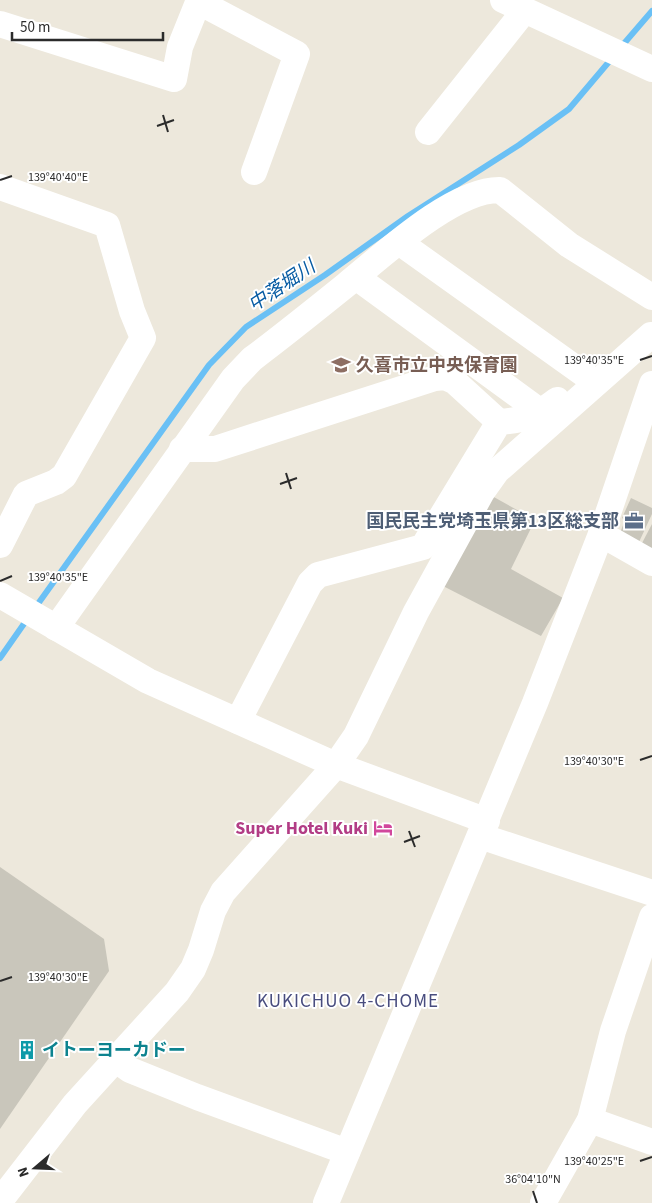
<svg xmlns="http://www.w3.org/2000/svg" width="652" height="1203" font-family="'Source Sans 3','Noto Sans JP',sans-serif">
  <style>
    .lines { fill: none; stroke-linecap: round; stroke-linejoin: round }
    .stream { stroke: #6ac0f5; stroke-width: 6 }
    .building { fill: #c9c6bb }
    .minor { stroke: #fff; stroke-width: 26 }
    .ticks { fill: none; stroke: #2b2b2b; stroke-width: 2 }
    .labels { text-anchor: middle; stroke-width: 4; stroke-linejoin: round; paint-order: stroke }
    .education-label { font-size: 18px; font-weight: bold; fill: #785e54; stroke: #fff; text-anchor: start }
    .service-label { font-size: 18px; font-weight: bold; fill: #4e5e75; stroke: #fff; text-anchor: end }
    .hotel-label { font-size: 18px; font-weight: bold; fill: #b23c85; stroke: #fff; text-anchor: end }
    .culture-label { font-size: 18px; font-weight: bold; fill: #0d838f; stroke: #fff; text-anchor: start }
    .water-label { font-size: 19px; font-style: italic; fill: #065ba3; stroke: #fff }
    .neighbourhood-label { font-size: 19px; letter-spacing: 1px; fill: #484c7e; stroke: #fff }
    .ticks-label { font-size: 12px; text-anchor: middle; fill: #2b2b2b; stroke: #fff; stroke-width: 4; stroke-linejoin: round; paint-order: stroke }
  </style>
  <rect width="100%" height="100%" fill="#ede8dc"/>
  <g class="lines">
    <g class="stream">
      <path d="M 621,47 L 652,11"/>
      <path d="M 35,608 L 209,365 L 246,327 L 325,275 L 408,216 L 519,145 L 569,109 L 613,57"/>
      <path d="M 0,658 L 28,618"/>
    </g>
  </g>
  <g class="building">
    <path d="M 492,496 L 535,520 L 511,569 L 563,598 L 541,636 L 443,586 Z"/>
    <path d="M 631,498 L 652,508 L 652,514 L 639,542 L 620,533 L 625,520 L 622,518 Z"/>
    <path d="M 652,524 L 652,550 L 641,545 Z"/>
    <path d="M 0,867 L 104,939 L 109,971 L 0,1129 Z"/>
  </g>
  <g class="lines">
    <g class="minor">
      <path d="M 503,0 L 652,69"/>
      <path d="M 199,2 L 297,54 L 254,172"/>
      <path d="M 0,24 L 174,79 L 180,47 L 199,0"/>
      <path d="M 428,132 L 525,10"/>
      <path d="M 0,187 L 107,225 L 132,311 L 143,338 L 64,476 L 56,482 L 26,494 L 0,545"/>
      <path d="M 399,242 L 588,377"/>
      <path d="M 356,277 L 541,412"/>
      <path d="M 182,449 L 215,449 L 435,378 L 445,377 L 454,381 L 499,422"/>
      <path d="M 601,534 L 652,563"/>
      <path d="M 0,595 L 148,681 L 336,765 L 487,821"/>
      <path d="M 56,628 L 233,379 L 252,359 C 284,335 315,310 346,285 C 382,256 453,189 500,190 L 569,245 L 652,297"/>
      <path d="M 238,721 L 310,583 L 318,575 L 423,547 L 499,422 C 525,420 536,416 557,400"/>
      <path d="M 480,836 L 652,893"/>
      <path d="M 116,1060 L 130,1070 L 197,1097 L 347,1152"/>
      <path d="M 590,1120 L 652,1142"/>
      <path d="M 0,1201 L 75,1104 L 177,992 L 193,969 L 201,950 L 213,911 L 223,892 L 336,765 L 356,736 L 416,612 L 482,492 L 497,471 L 651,335"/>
      <path d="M 326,1203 L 535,703 L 601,534 L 652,384"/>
      <path d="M 543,1203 L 590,1120 L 613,1031 L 652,917"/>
    </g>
  </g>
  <path class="ticks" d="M 163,115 L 168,132M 157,126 L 174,120M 0,180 L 12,176M 640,360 L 652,356M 286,473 L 291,489M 280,484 L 297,478M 0,581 L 12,576M 640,760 L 652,756M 409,831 L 415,847M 404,842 L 420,836M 0,981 L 12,977M 640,1161 L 652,1157M 533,1191 L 537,1203"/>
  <defs>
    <g id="school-bare" transform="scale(1.5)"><path d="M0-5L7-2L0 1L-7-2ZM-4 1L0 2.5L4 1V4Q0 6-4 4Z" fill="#8d6e63" stroke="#fff" stroke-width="2.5" paint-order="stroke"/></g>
    <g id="office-bare" transform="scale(1.5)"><path d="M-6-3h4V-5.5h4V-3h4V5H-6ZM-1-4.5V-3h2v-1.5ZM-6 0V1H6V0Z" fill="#5c6f8a" stroke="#fff" stroke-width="2.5" paint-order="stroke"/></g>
    <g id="hotel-bare" transform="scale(1.5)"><path d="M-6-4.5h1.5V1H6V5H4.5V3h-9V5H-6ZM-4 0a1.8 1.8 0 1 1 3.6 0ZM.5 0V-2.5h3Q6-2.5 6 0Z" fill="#d1479c" stroke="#fff" stroke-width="2.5" paint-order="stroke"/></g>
    <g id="building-bare" transform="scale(1.5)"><path d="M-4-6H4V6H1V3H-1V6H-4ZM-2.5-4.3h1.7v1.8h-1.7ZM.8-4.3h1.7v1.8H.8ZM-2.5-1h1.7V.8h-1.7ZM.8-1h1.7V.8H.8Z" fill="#0f9aa8" stroke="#fff" stroke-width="2.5" paint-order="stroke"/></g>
  </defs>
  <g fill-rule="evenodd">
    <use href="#school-bare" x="341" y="365"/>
    <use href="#office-bare" x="634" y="521"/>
    <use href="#hotel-bare" x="383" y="828"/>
    <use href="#building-bare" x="27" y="1050"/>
  </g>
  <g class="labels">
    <g class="education-label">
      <text x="356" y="371">久喜市立中央保育園</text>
    </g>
    <g class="service-label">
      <text x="619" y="527">国民民主党埼玉県第13区総支部</text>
    </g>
    <g class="hotel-label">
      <text x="368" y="834">Super Hotel Kuki</text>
    </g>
    <g class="culture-label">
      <text x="42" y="1056">イトーヨーカドー</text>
    </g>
    <g class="water-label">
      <text transform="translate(281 285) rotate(-34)" y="7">中落堀川</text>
    </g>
    <g class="neighbourhood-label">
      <text x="348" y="1007">KUKICHUO 4-CHOME</text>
    </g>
  </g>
  <g class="ticks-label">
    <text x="58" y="181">139°40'40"E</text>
    <text x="594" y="364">139°40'35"E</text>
    <text x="58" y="581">139°40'35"E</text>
    <text x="594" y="765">139°40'30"E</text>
    <text x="58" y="981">139°40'30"E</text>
    <text x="594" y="1165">139°40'25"E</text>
    <text x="533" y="1183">36°04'10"N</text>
  </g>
  <g transform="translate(35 1168) rotate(251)" stroke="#ffffff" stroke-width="4" paint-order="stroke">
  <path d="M0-4L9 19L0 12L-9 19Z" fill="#2b2b2b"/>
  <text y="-8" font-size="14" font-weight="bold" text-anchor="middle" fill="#2b2b2b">N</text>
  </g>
  <path d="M12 32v8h151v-8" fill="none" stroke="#2b2b2b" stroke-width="2.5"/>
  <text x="20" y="32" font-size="15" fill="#2b2b2b" stroke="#ffffff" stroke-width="4" paint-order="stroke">50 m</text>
</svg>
